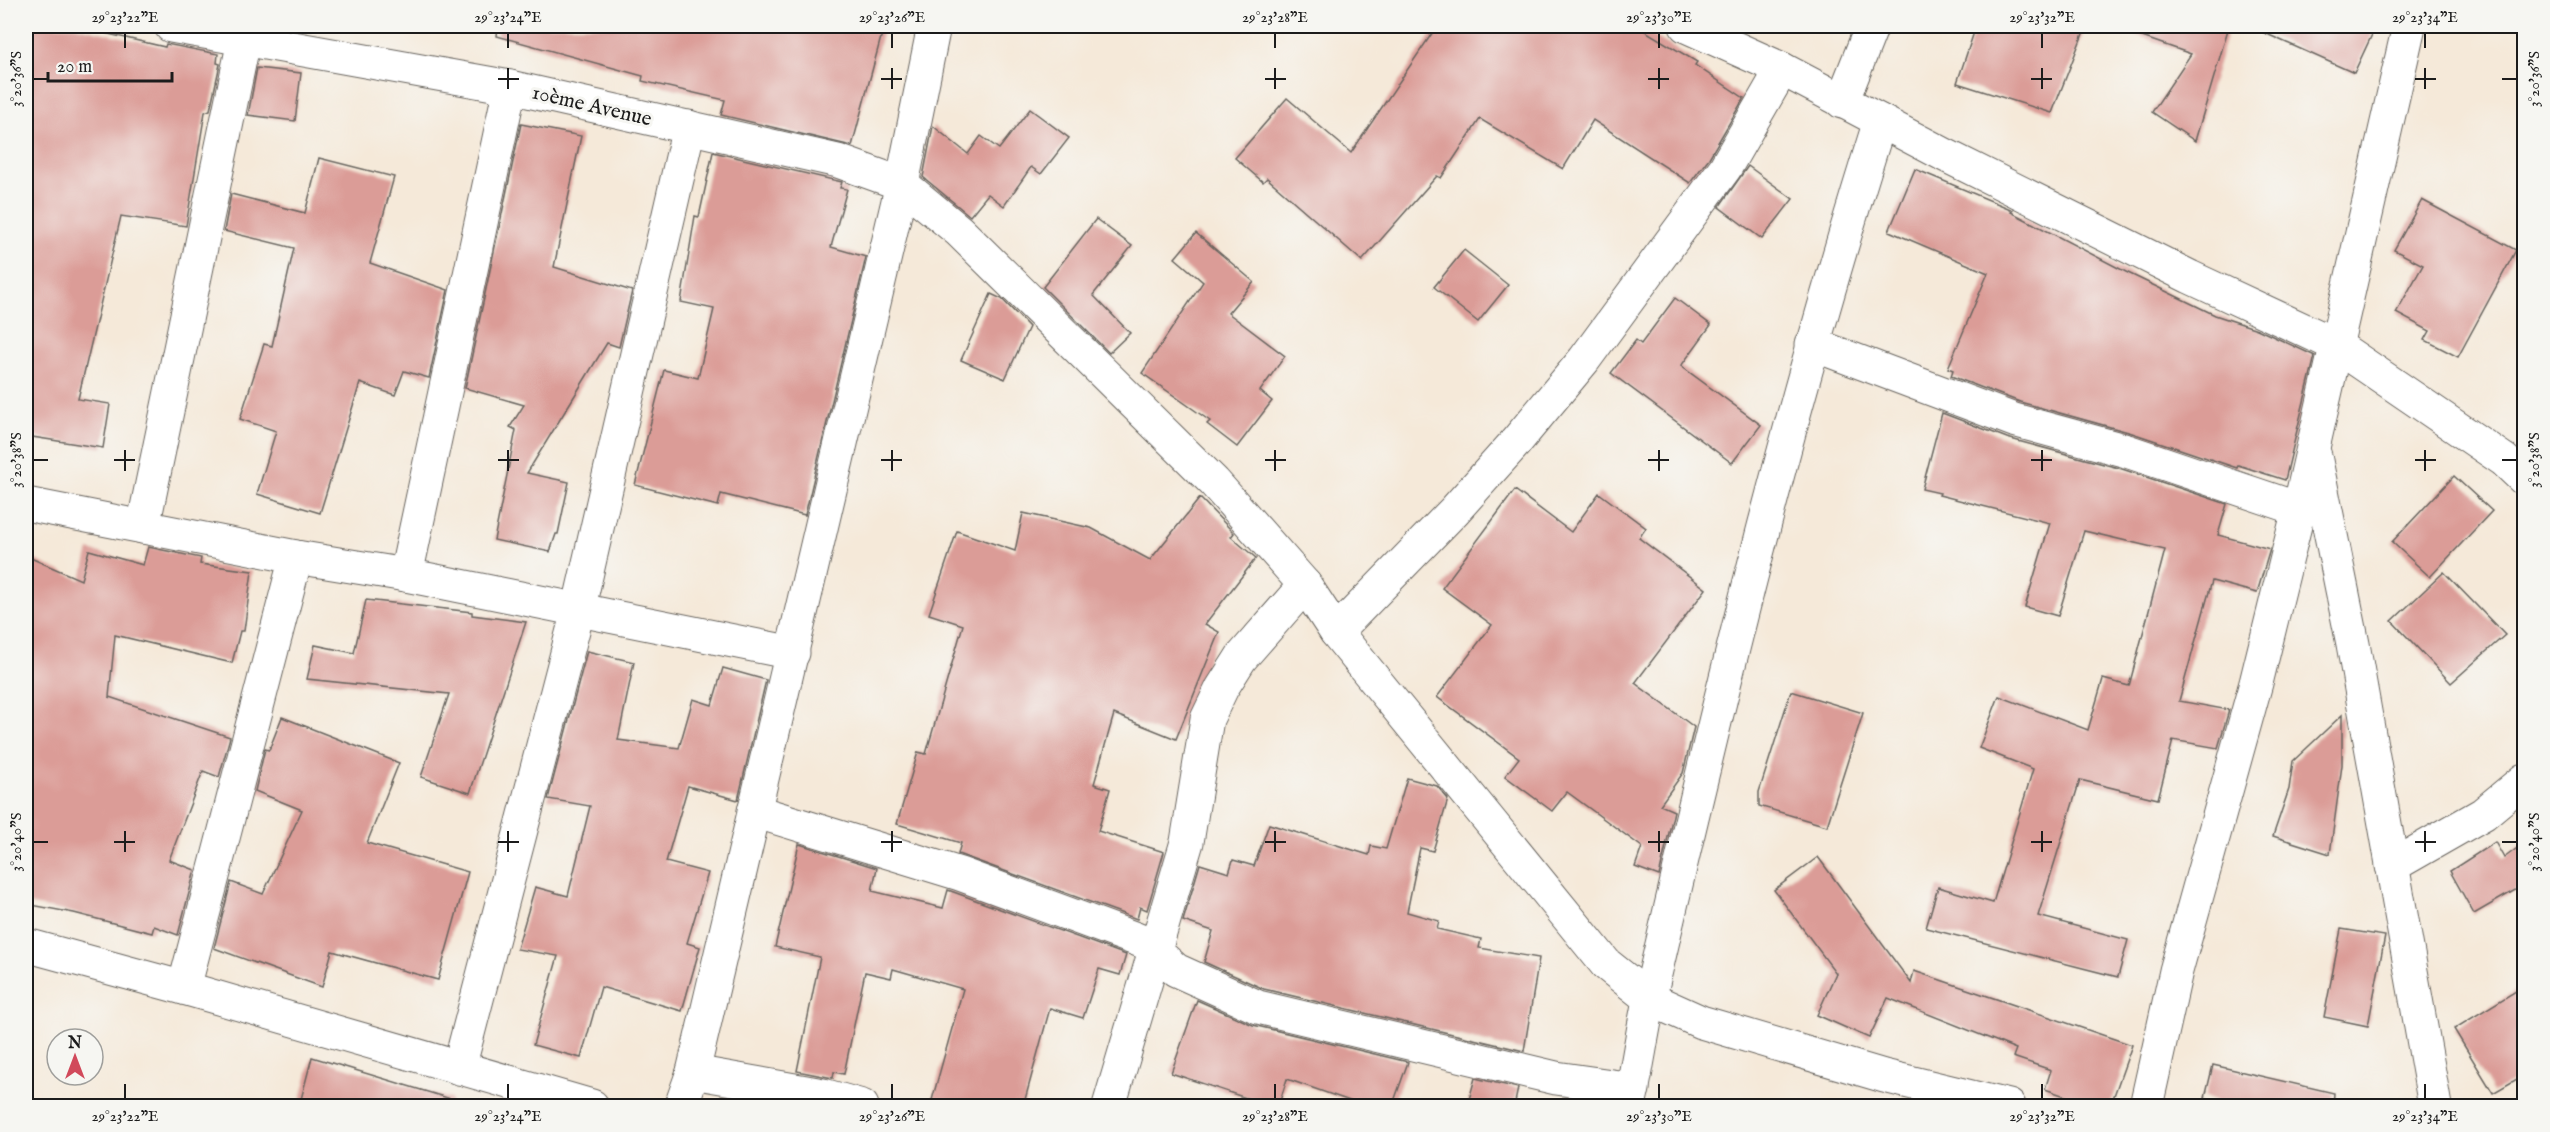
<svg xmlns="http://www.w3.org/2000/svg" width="2550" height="1132" font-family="'IM FELL English',serif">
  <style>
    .building { fill: #db9c97 }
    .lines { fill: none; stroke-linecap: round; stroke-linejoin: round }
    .minor-casing { stroke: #68645e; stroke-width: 35 }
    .minor { stroke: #fff; stroke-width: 33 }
    .ticks { fill: none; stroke: #1c1c1c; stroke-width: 2 }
    .labels { text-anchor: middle; stroke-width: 6; stroke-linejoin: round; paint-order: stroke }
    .street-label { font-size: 21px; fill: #1c1c1c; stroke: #f6f6f2 }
    .neatline { fill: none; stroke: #1c1c1c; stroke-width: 2 }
    .ticks-label { font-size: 15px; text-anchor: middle; fill: #1c1c1c }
  </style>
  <rect width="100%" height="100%" fill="#f6f6f2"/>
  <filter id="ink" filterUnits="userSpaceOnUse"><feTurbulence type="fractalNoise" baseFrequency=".0167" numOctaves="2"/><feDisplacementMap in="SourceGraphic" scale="12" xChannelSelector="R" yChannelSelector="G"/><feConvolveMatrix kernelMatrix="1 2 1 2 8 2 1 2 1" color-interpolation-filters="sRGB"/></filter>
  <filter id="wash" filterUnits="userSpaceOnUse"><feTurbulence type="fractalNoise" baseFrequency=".008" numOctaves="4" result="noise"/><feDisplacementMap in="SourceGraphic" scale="24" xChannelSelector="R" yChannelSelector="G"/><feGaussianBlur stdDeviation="1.35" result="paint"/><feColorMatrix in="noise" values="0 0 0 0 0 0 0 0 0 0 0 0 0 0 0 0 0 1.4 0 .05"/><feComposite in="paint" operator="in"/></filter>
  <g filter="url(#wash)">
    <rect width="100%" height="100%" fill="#f5e9d9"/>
    <g id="blocks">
      <g class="building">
        <path d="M 26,26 L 74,26 L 165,47 L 166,44 L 218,54 L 217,63 L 220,64 L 210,110 L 205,112 L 186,226 L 121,216 L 78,399 L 110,404 L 103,448 L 26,436 Z"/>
        <path d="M 498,26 L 884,26 L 852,146 L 721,115 L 725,100 L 642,81 L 643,76 L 497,36 Z"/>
        <path d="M 1437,26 L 1637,26 L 1697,62 L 1695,65 L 1744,98 L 1709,158 L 1690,183 L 1593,120 L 1563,169 L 1480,119 L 1441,178 L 1437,176 L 1362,261 L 1267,178 L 1263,182 L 1235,158 L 1287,98 L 1351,153 Z"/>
        <path d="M 1976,26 L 2086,26 L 2052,113 L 1957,83 Z"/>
        <path d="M 2126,26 L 2229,26 L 2195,141 L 2152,112 L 2191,54 L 2125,31 Z"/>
        <path d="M 2249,26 L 2376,26 L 2354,73 Z"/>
        <path d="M 257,68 L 301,73 L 295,121 L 248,115 Z"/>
        <path d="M 1030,109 L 1069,138 L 1041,174 L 1031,167 L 1004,206 L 988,194 L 970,216 L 923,177 L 933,126 L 968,154 L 981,136 L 999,149 Z"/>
        <path d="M 521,124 L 581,136 L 554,267 L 632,291 L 619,347 L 607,343 L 527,473 L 569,482 L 558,534 L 556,534 L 550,552 L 494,540 L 516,430 L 510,427 L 524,405 L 465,388 Z"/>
        <path d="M 713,152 L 842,182 L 840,188 L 847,189 L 831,247 L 866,257 L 805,515 L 721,494 L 718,506 L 635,485 L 664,370 L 698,378 L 714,309 L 681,302 L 695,216 L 699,217 Z"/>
        <path d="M 319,158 L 394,177 L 370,263 L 448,290 L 429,378 L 404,371 L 395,395 L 360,383 L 320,513 L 257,494 L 276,431 L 240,419 L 264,344 L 272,346 L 294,248 L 224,231 L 231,194 L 305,213 Z"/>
        <path d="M 1748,166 L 1793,199 L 1762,239 L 1719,207 Z"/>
        <path d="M 1915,169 L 2013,210 L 2011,212 L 2126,272 L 2215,315 L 2257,329 L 2315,356 L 2285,480 L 2238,465 L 2237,468 L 2132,433 L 2020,402 L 1951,376 L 1953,370 L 1948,368 L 1988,273 L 1889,231 Z"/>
        <path d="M 2422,200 L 2516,250 L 2458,357 L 2425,340 L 2430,331 L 2396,313 L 2423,265 L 2394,250 Z"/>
        <path d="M 1096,219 L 1132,246 L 1093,295 L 1130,333 L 1109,353 L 1043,287 Z"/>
        <path d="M 1196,233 L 1254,282 L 1228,313 L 1285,356 L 1260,391 L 1272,401 L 1237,447 L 1207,424 L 1210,421 L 1142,373 L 1203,282 L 1175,258 Z"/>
        <path d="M 1464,250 L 1508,285 L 1478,322 L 1434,287 Z"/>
        <path d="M 991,294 L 1002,299 L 1029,327 L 1005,379 L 961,360 Z"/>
        <path d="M 1675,298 L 1711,325 L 1681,366 L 1761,425 L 1732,463 L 1611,373 L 1636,340 L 1641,344 Z"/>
        <path d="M 1942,413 L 2007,438 L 2122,469 L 2227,504 L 2218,535 L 2270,549 L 2257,593 L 2212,581 L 2179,701 L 2229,710 L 2218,748 L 2173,740 L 2158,799 L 2080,780 L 2038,916 L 2128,940 L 2118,977 L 1926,928 L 1938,887 L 1993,903 L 2033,769 L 1979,748 L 1999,696 L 2088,730 L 2103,679 L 2129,686 L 2165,550 L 2084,531 L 2058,616 L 2025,607 L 2050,523 L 1939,495 L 1940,493 L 1922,489 Z"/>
        <path d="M 2454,476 L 2492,511 L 2430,577 L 2392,542 Z"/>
        <path d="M 1515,490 L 1571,532 L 1599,493 L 1646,528 L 1639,538 L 1706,589 L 1635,683 L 1694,727 L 1683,773 L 1660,805 L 1674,811 L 1659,876 L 1635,867 L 1642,847 L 1567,792 L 1552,811 L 1505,776 L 1519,758 L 1437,697 L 1492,625 L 1442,588 Z"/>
        <path d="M 1200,498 L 1234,533 L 1231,537 L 1256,558 L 1205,624 L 1219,632 L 1176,739 L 1114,714 L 1094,784 L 1110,789 L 1098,831 L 1164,852 L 1147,910 L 1140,907 L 1137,919 L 958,854 L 961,843 L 897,824 L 918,752 L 926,754 L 963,625 L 929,614 L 957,531 L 1015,551 L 1023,513 L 1091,528 L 1150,560 Z"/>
        <path d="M 148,547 L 201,558 L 200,564 L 252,571 L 244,631 L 240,631 L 232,663 L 115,635 L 109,697 L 230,737 L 219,777 L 203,771 L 169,860 L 195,870 L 178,935 L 154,926 L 152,933 L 74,913 L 26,904 L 26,556 L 81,580 L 89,550 L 143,565 Z"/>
        <path d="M 2444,572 L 2505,635 L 2451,683 L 2392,621 Z"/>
        <path d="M 366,600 L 472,612 L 472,615 L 526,622 L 470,793 L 421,777 L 449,694 L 307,679 L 315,645 L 354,653 Z"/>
        <path d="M 587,651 L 634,662 L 618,740 L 679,748 L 693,699 L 712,705 L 723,668 L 766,680 L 738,800 L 688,786 L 666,862 L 708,873 L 687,943 L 700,947 L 682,1011 L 601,987 L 581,1058 L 533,1045 L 558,956 L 517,949 L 535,887 L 568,896 L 590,806 L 548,799 Z"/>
        <path d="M 1791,691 L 1863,713 L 1827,826 L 1759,806 L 1759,792 Z"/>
        <path d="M 2342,715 L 2342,765 L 2330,854 L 2273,836 L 2289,789 L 2293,761 Z"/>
        <path d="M 282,717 L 399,763 L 367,843 L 468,872 L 438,980 L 332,951 L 322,987 L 214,948 L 231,882 L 263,894 L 302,810 L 255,791 L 265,749 L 269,750 Z"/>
        <path d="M 1407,778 L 1437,786 L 1448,799 L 1433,851 L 1420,848 L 1407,912 L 1439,921 L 1437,929 L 1481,939 L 1479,948 L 1539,958 L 1524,1051 L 1264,989 L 1204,962 L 1213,931 L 1183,921 L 1200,864 L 1229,873 L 1233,860 L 1254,866 L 1269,824 L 1369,855 L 1371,846 L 1386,849 Z"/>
        <path d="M 2495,842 L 2504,858 L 2524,843 L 2524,885 L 2474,914 L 2450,871 Z"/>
        <path d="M 799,844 L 877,868 L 872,891 L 943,908 L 948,890 L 1126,955 L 1120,975 L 1099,969 L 1083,1018 L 1050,1008 L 1023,1107 L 954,1107 L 932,1100 L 963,989 L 893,969 L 891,978 L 865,972 L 844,1074 L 834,1072 L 833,1078 L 797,1071 L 820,957 L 775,947 Z"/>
        <path d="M 1818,857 L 1911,983 L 1914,971 L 2132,1045 L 2110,1107 L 2096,1107 L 2045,1089 L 2051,1070 L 2013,1057 L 2016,1049 L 1888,998 L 1869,1038 L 1817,1015 L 1836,973 L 1774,890 Z"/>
        <path d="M 2341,929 L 2385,936 L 2368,1026 L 2324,1017 Z"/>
        <path d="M 2524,986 L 2524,1075 L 2493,1093 L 2454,1029 Z"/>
        <path d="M 1197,1000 L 1253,1025 L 1408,1062 L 1392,1107 L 1367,1107 L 1287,1079 L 1278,1107 L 1273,1107 L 1171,1073 Z"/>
        <path d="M 312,1057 L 451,1099 L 450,1107 L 299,1107 Z"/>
        <path d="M 2213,1065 L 2334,1093 L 2333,1107 L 2215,1107 L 2216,1100 L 2205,1098 Z"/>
        <path d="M 1475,1078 L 1518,1088 L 1514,1107 L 1467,1107 Z"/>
      </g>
    </g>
  </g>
  <g filter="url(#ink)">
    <use href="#blocks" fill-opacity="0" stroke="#68645e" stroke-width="1.5"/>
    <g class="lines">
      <g class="minor-casing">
        <g id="minor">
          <path d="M 171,26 L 510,87 L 838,161 L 902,184 L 959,231 L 1214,482 L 1305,585 L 1336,632 L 1606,964 L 1650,999 L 1701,1022 L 1884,1076 L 2009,1106"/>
          <path d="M 1686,26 L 1782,69 L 1945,155 L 2190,277 L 2334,344 L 2504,460 L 2524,479"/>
          <path d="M 1842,102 L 1872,26"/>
          <path d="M 1812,344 L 2014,420 L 2127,451 L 2299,509"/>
          <path d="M 2315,456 L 2353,644 L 2435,1106"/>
          <path d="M 26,504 L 296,557 L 406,575 L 793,653"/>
          <path d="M 143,527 L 244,40"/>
          <path d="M 406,575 L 510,87"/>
          <path d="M 1336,632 L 1454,511 L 1515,443 L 1584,360 L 1725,168 L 1782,69"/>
          <path d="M 754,811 L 960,874 L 1136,939 L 1146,943 L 1176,970 L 1258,1007 L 1556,1078 L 1633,1089"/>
          <path d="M 2392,866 L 2483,814 L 2524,780"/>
          <path d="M 26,945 L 184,988 L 592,1106"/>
          <path d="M 184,988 L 296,557"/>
          <path d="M 459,1068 L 578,611 L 689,127"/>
          <path d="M 693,1072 L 823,1095 L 862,1106"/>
          <path d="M 681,1106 L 693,1072 L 902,184 L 934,26"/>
          <path d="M 1109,1106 L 1187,842 L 1207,719 L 1222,688 L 1241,658 L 1305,585"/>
          <path d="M 1629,1106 C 1637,1070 1642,1033 1650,996 C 1718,703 1789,408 1880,121"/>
          <path d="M 2146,1106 L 2176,971 L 2256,683 L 2299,509 L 2409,26"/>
        </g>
      </g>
      <use href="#minor" class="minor"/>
    </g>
  </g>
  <path class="ticks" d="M 125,33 L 125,48M 508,33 L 508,48M 892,33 L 892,48M 1275,33 L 1275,48M 1659,33 L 1659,48M 2042,33 L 2042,48M 2425,33 L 2425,48M 508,68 L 508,89M 892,68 L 892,89M 1275,68 L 1275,89M 1659,68 L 1659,89M 2042,68 L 2042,89M 2425,68 L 2425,89M 33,79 L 48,79M 498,79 L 519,79M 881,79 L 902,79M 1265,79 L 1286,79M 1648,79 L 1669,79M 2031,79 L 2052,79M 2415,79 L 2436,79M 2502,79 L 2517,79M 125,450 L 125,471M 508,450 L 508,471M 892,450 L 892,471M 1275,450 L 1275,471M 1659,450 L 1659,471M 2042,450 L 2042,471M 2425,450 L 2425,471M 33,460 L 48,460M 114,460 L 135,460M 498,460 L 519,460M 881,460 L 902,460M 1265,460 L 1286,460M 1648,460 L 1669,460M 2031,460 L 2052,460M 2415,460 L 2436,460M 2502,460 L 2517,460M 125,831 L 125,852M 508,831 L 508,852M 892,831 L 892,852M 1275,831 L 1275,852M 1659,831 L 1659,852M 2042,831 L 2042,852M 2425,831 L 2425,852M 33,842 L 48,842M 114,842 L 135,842M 498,842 L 519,842M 881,842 L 902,842M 1265,842 L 1286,842M 1648,842 L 1669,842M 2031,842 L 2052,842M 2415,842 L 2436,842M 2502,842 L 2517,842M 125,1084 L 125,1099M 508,1084 L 508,1099M 892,1084 L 892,1099M 1275,1084 L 1275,1099M 1659,1084 L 1659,1099M 2042,1084 L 2042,1099M 2425,1084 L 2425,1099"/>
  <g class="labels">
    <g class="street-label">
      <text transform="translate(592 105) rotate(13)" y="7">10ème Avenue</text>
    </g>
  </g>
  <rect width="2550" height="1132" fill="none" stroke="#f6f6f2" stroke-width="66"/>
  <g transform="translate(75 1057)"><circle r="28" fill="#f6f6f2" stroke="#9f9f9c" stroke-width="1.5"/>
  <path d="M0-4.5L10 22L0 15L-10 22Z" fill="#d1495b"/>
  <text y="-9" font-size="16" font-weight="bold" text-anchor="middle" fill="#1c1c1c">N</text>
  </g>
  <path d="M48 72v9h124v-9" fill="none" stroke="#1c1c1c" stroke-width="3"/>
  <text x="57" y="72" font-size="18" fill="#1c1c1c" stroke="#f6f6f2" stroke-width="4.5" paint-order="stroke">20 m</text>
  <rect x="33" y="33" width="2484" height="1066" class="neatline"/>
  <g class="ticks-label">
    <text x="125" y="22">29°23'22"E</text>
    <text x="508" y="22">29°23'24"E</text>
    <text x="892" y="22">29°23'26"E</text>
    <text x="1275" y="22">29°23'28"E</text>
    <text x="1659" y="22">29°23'30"E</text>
    <text x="2042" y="22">29°23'32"E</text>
    <text x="2425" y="22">29°23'34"E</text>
    <text transform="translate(16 79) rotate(-90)" y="5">3°20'36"S</text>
    <text transform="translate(2534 79) rotate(-90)" y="5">3°20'36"S</text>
    <text transform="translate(16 460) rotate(-90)" y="5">3°20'38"S</text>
    <text transform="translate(2534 460) rotate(-90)" y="5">3°20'38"S</text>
    <text transform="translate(16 842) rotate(-90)" y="5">3°20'40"S</text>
    <text transform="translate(2534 842) rotate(-90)" y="5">3°20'40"S</text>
    <text x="125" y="1121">29°23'22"E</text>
    <text x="508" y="1121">29°23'24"E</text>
    <text x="892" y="1121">29°23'26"E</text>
    <text x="1275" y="1121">29°23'28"E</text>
    <text x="1659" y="1121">29°23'30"E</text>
    <text x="2042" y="1121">29°23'32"E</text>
    <text x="2425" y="1121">29°23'34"E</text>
  </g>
</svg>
